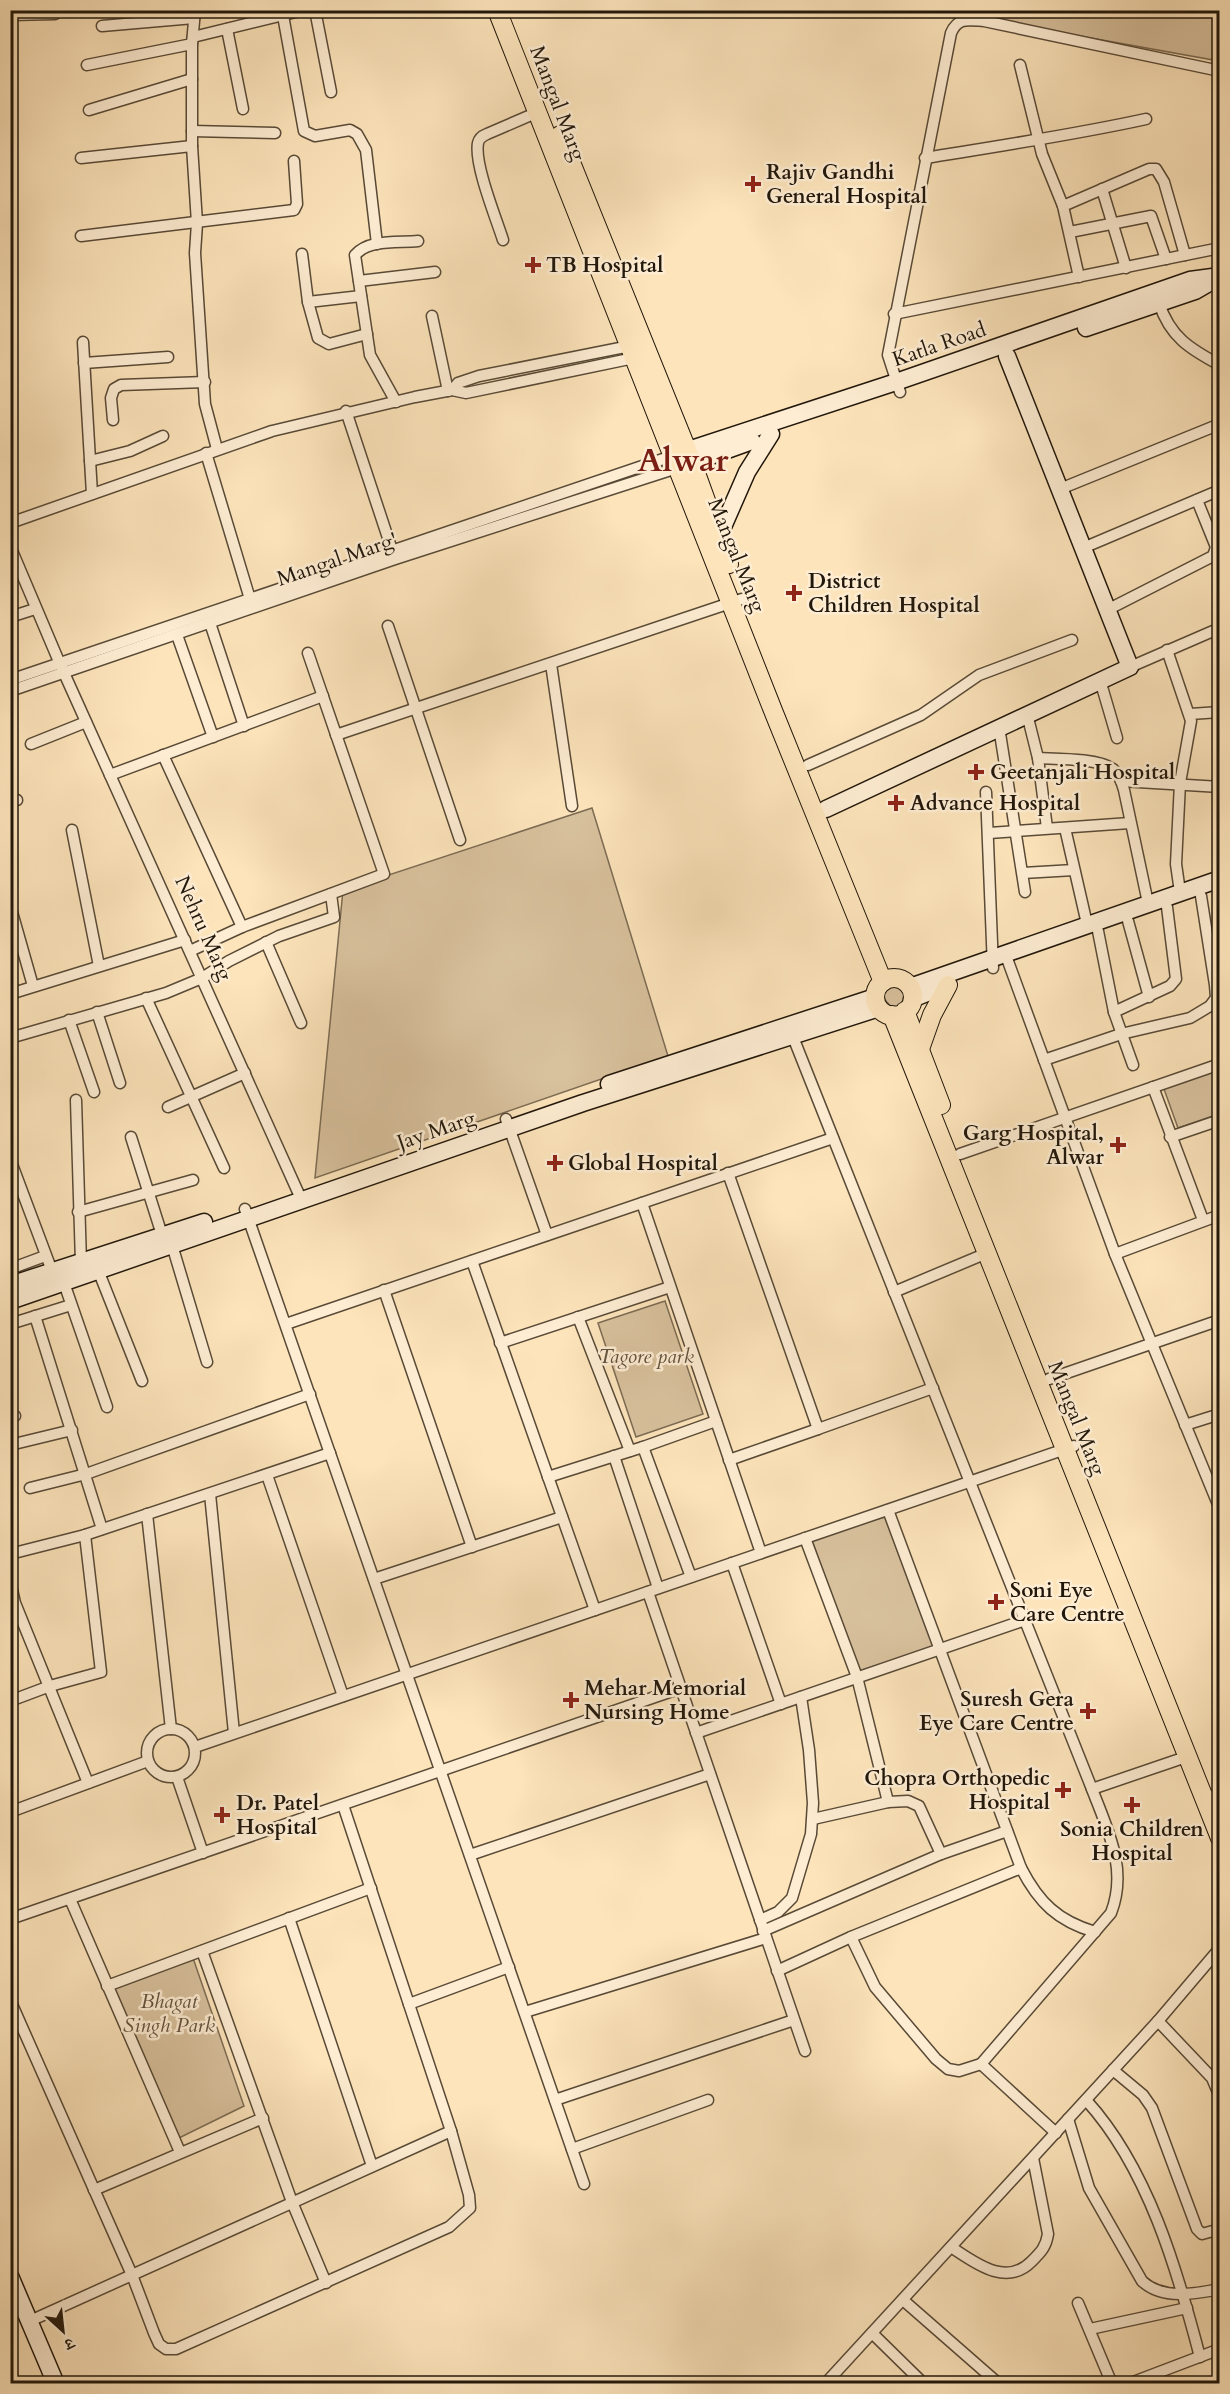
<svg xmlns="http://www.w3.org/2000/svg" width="1230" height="2394" font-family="Cardo,'Noto Serif Devanagari',serif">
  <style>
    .green { fill: #d8c19d; stroke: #7c6c54; stroke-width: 1.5 }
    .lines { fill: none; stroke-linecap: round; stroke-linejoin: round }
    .street-casing { stroke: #584a37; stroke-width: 13 }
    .secondary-casing { stroke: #21170b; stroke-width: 19 }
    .primary-casing { stroke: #21170b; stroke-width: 20 }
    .street { stroke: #feedd3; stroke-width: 10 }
    .secondary { stroke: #feedd3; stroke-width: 16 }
    .primary { stroke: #fde4bb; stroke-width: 18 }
    .poi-dot { fill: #8f2418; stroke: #feedd3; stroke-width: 2 }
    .labels { text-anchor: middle; stroke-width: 5; stroke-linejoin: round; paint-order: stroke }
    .street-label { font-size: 21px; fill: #21170b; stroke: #feedd3 }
    .poi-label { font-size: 21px; font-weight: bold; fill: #21170b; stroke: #feedd3; text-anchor: start }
    .park-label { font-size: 21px; font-style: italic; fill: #61523e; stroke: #feedd3 }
    .town-label { font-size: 33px; font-weight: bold; fill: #7a1f14; stroke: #feedd3 }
  </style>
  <rect width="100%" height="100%" fill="#fde4bb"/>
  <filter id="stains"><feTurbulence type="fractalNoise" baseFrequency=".00333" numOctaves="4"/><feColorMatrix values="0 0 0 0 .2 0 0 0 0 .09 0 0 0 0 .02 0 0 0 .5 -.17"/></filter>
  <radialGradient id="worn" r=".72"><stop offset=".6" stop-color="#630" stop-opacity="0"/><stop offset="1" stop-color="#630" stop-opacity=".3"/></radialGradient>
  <g class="green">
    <path d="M 940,11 L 1219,11 L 1219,61 Z"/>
    <path d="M 592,808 L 668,1056 L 315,1178 L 343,890 Z"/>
    <path d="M 897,979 L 908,983 L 907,1005 L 895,1008 C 879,1002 880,983 897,979 Z"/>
    <path d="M 1219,1070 L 1219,1114 L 1178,1128 L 1164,1089 Z"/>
    <path d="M 665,1301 L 703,1414 L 636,1437 L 598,1323 Z"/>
    <path d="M 885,1517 L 934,1647 L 859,1671 L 811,1538 Z"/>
    <path d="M 193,1958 L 244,2106 L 179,2138 L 113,1987 Z"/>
  </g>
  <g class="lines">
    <g class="street-casing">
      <g id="street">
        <path d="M 195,10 L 192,44 L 192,146 L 197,223 L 195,253 L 205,404 L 217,449"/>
        <path d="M 282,10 L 304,131 L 315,136 L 350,130 L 357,134 L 366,150 L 377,244"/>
        <path d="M 315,10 L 331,92"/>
        <path d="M 10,15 L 55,14"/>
        <path d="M 102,26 L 194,18"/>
        <path d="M 227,29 L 243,109"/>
        <path d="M 193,37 L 304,10"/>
        <path d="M 87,65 L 192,44"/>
        <path d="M 1020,65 L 1042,154 L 1063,206 L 1079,277"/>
        <path d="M 89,110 L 192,79"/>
        <path d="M 192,131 L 275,133"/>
        <path d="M 81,158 L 192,146"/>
        <path d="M 925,158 C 999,146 1073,135 1146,119"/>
        <path d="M 1102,189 L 1126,268"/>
        <path d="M 1063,206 L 1149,169 L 1156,169 L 1164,182 L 1185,255"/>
        <path d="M 1070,232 L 1151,216 L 1166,259"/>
        <path d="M 81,236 L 294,210 L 297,204 L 294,161"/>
        <path d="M 503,240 C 496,218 474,164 478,143 C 479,138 482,136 487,134 L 538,112"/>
        <path d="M 302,254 L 308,302 L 318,338 L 329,344 L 367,334"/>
        <path d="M 359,281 L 435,272"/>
        <path d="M 308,302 L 361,296"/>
        <path d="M 1159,303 C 1170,337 1190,349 1220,365"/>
        <path d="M 894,314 L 1220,248"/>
        <path d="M 432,316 L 448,391"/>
        <path d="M 83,342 L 92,494"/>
        <path d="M 84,363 L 168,357"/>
        <path d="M 452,390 L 458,383 L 479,376 L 630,346"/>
        <path d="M 900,392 L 888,355 L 951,33 C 958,17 968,20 984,21 L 1220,71"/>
        <path d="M 396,402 L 370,355 L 355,255 C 369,239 398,243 418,241"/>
        <path d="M 346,411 L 392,550"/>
        <path d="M 113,420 L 111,398 L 114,389 L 121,385 L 205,382"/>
        <path d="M 206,453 L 250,599"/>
        <path d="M 90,461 L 130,451 L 163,436"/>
        <path d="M 1060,489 L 1220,424"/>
        <path d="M 10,523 L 272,431 L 415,397 L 452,390 L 466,393 L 634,358"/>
        <path d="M 10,546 L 60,664 L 302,1201"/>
        <path d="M 1083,548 L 1220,490"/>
        <path d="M 1107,610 L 1213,556 L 1216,547 L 1197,500"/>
        <path d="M 10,617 L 35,609"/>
        <path d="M 210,623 L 244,726"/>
        <path d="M 388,626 L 460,840"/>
        <path d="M 177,635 L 213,737"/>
        <path d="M 1167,650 L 1191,721 L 1180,783 L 1176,864 L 1180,892"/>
        <path d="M 551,664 L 572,806"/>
        <path d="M 1130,667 L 1220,628"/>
        <path d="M 10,680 L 672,456"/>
        <path d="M 1100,680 L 1117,738"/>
        <path d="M 10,691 L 395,559 L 677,468"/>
        <path d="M 1027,714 L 1038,758 L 1047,828"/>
        <path d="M 1190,714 L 1220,712"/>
        <path d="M 999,727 L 1025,892"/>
        <path d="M 336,735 L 742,599"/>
        <path d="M 31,744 L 86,722"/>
        <path d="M 163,755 L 242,927"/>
        <path d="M 1038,758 C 1057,759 1097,758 1113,769 C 1119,774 1122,783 1124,790 L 1148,903"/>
        <path d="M 808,765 L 921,715 L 979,675 L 1072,640"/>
        <path d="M 110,775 L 323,696"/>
        <path d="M 1121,781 L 1220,787"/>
        <path d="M 986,792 L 993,968"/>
        <path d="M 10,802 L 17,800"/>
        <path d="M 1065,828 L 1087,924"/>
        <path d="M 72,830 L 99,966"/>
        <path d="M 989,833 L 1130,823"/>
        <path d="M 1023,873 L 1074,870"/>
        <path d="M 10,905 L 33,986"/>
        <path d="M 1128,921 L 1149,997"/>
        <path d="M 1098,931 L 1114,1012 L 1133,1065"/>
        <path d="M 266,942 L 301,1023"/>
        <path d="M 190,951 L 242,927 L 384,874 L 308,653"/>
        <path d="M 1005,953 L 1115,1254"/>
        <path d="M 10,994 L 185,940"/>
        <path d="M 146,998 L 224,1168"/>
        <path d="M 97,1012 L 120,1083"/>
        <path d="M 1114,1012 L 1170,986 L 1176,979 L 1167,907"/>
        <path d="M 69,1020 L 94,1092"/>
        <path d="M 793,1037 L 1092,1789 C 1108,1831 1128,1869 1111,1913 L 981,2064 L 1056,2133"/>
        <path d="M 10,1038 L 166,993 L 202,978 L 229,961 L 279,936 L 334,917 L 331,894"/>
        <path d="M 1044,1060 L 1121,1034 L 1190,1018 L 1210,1006 L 1216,998 L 1215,985 L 1201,896"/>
        <path d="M 1153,1087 L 1203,1220"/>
        <path d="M 76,1100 L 81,1263"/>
        <path d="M 168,1107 L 245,1073"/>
        <path d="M 506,1119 L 547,1235"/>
        <path d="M 131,1137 L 162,1235"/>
        <path d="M 1170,1137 L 1220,1120"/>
        <path d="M 960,1154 L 1220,1064"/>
        <path d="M 10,1159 L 52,1271"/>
        <path d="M 728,1173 L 818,1429 L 933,1388"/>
        <path d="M 642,1203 L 761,1553"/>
        <path d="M 245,1209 L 584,2184"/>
        <path d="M 78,1212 L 193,1180"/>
        <path d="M 1220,1215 L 1115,1254 L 1220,1509"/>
        <path d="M 172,1245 L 207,1362"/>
        <path d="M 472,1261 L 595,1610"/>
        <path d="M 10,1269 L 45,1256"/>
        <path d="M 98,1270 L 142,1381"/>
        <path d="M 64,1283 L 107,1407"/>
        <path d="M 384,1290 L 472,1547"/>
        <path d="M 894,1292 L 987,1253"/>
        <path d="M 35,1316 L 102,1529"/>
        <path d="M 578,1317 L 630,1451"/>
        <path d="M 10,1324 L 71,1305"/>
        <path d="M 286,1324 L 833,1138"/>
        <path d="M 500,1343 L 670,1287"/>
        <path d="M 1049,1379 L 1220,1320"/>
        <path d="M 10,1417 L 15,1416"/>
        <path d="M 1185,1425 L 1220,1414"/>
        <path d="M 10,1445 L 72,1430"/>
        <path d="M 643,1447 L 716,1421"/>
        <path d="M 614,1456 L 658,1588"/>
        <path d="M 729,1460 L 818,1429"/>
        <path d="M 267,1475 L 343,1696"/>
        <path d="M 548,1477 L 643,1447 L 691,1577"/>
        <path d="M 30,1488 L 86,1474 L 310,1394"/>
        <path d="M 210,1494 L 234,1733"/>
        <path d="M 888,1510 L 1021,1868"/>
        <path d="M 147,1514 L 171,1729"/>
        <path d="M 805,1538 L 857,1677 L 888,1802 L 813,1819"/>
        <path d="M 10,1554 L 85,1535 L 330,1453"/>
        <path d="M 732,1563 L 781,1704"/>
        <path d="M 374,1579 L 562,1517"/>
        <path d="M 10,1581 L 15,1603 L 88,1783"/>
        <path d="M 648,1592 L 805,2051"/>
        <path d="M 10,1701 L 50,1686 L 101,1672 L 85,1535"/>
        <circle cx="171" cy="1753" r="24"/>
        <path d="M 696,1733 L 1025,1620"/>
        <path d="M 195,1747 L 1074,1446"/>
        <path d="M 177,1777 L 203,1853"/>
        <path d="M 1092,1789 L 1186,1757"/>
        <path d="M 1214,1796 L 1220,1790"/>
        <path d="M 888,1802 L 908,1801 L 919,1806 L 941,1854"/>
        <path d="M 10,1812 L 148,1761"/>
        <path d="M 470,1855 L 710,1774"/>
        <path d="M 70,1899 L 180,2152"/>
        <path d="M 289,1918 L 372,2166"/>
        <path d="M 10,1919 L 681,1688"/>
        <path d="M 760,1920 L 778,1912 L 792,1898 L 811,1834 L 813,1803 L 809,1750 L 801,1697"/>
        <path d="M 763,1931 L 941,1854 L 1007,1831"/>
        <path d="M 851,1937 L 875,1987 L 936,2059 L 948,2069 L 959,2071 L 981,2064"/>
        <path d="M 202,1951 L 292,2202 L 326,2283"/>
        <path d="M 777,1971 L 851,1937 L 1021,1868 C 1039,1903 1058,1921 1095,1932"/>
        <path d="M 107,1986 L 371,1888"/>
        <path d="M 10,2000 L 132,2275 L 154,2333 L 159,2344 L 166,2349 L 176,2349 L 449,2227 L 470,2208 L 469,2195 L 451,2131 L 343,1805"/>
        <path d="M 409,2004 L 509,1967"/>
        <path d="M 525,2012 L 766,1938"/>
        <path d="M 1158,2021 L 1212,2078 L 1220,2097"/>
        <path d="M 1113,2070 L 1143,2095 L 1152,2108 L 1197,2229 L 1202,2234 L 1220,2229"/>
        <path d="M 555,2100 L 794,2020"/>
        <path d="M 1086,2100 C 1148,2168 1177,2269 1200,2357"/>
        <path d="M 1068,2119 L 1089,2188 L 1142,2281 C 1162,2300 1195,2294 1220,2289"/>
        <path d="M 572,2149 L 708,2100"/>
        <path d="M 94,2190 L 263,2118"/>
        <path d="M 951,2247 C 974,2262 1006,2288 1032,2261 C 1041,2252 1046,2247 1048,2234 L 1033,2158"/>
        <path d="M 903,2300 L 999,2384"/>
        <path d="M 1078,2303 L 1112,2384"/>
        <path d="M 30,2321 L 451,2131"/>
        <path d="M 1090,2329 L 1187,2308"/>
        <path d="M 872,2333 L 924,2384"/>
        <path d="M 825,2384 L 1158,2021 L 1220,1948"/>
        <path d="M 1128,2384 L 1220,2349"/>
      </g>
    </g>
    <g class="secondary-casing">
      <g id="secondary">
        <path d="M 1086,328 L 1195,291 L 1214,280"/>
        <path d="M 676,454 L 896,382 L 1190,280 L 1220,276"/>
        <path d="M 680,467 L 752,441"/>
        <path d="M 719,536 L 747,472 L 771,434"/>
        <path d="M 826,809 L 1130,667 L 1007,356"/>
        <path d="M 910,987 L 1220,879"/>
        <path d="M 912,999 L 944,986"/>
        <path d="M 609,1084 L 875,997"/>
        <path d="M 10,1285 L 204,1222"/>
        <path d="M 10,1301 L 583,1103 L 879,1008"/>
        <path d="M 10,2276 L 56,2384"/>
      </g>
    </g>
    <g class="primary-casing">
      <g id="primary">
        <path d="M 497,10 L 774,713 L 883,982"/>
        <path d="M 560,135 L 692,462 L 729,564"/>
        <circle cx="894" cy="997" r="19"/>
        <path d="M 905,1011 L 941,1105"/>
        <path d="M 892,1015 L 1220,1838"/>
        <path d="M 920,1049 L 932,1015 L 948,985"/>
      </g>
    </g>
    <use href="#street" class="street"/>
    <use href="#secondary" class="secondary"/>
    <use href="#primary" class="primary"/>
  </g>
  <g class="poi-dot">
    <path d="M750 175h6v6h6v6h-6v6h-6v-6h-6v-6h6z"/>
    <path d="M530 256h6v6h6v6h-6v6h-6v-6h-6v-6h6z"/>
    <path d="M791 584h6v6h6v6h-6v6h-6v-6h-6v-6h6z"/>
    <path d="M973 763h6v6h6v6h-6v6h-6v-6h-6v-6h6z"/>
    <path d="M893 794h6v6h6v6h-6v6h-6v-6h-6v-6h6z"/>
    <path d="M1115 1136h6v6h6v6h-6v6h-6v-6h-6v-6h6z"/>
    <path d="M552 1154h6v6h6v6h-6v6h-6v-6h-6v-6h6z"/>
    <path d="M993 1593h6v6h6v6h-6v6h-6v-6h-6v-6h6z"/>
    <path d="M568 1691h6v6h6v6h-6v6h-6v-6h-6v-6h6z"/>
    <path d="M1085 1702h6v6h6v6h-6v6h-6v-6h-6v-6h6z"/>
    <path d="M1060 1781h6v6h6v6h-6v6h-6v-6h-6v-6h6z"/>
    <path d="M1129 1796h6v6h6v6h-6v6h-6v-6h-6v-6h6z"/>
    <path d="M219 1806h6v6h6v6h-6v6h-6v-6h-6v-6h6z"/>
  </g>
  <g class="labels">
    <g class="street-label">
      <text transform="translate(558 103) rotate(69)" y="7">Mangal Marg</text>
      <text transform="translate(939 344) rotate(-19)" y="7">Katla Road</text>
      <text transform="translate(737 555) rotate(68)" y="7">Mangal Marg</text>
      <text transform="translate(337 559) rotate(-19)" y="7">Mangal Marg'</text>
      <text transform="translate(204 928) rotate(66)" y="7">Nehru Marg</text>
      <text transform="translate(436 1130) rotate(-19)" y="7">Jay Marg</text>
      <text transform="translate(1077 1418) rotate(68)" y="7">Mangal Marg</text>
    </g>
    <g class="poi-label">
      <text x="766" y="179">Rajiv Gandhi<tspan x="766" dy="24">General Hospital</tspan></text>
      <text x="546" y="272">TB Hospital</text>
      <text x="808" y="588">District<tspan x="808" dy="24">Children Hospital</tspan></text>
      <text x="990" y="779">Geetanjali Hospital</text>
      <text x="910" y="810">Advance Hospital</text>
      <text x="1104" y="1140" text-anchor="end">Garg Hospital,<tspan x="1104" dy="24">Alwar</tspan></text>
      <text x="568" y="1170">Global Hospital</text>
      <text x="1010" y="1597">Soni Eye<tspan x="1010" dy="24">Care Centre</tspan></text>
      <text x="584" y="1695">Mehar Memorial<tspan x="584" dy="24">Nursing Home</tspan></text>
      <text x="1074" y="1706" text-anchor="end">Suresh Gera<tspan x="1074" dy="24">Eye Care Centre</tspan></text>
      <text x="1050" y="1785" text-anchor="end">Chopra Orthopedic<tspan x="1050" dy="24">Hospital</tspan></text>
      <text x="236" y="1810">Dr. Patel<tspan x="236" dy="24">Hospital</tspan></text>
      <text x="1132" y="1836" text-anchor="middle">Sonia Children<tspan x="1132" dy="24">Hospital</tspan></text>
    </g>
    <g class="park-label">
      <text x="646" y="1363">Tagore park</text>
      <text x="169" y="2008">Bhagat<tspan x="169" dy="24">Singh Park</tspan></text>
    </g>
    <g class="town-label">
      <text x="683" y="471">Alwar</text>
    </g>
  </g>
  <rect width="1230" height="2394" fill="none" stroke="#fde4bb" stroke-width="36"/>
  <rect x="12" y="12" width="1206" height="2370" fill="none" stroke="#21170b" stroke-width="3"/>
  <rect x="18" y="18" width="1194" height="2358" fill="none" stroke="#21170b" stroke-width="1.5"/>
  <g transform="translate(63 2331) rotate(153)" stroke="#feedd3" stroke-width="4.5" paint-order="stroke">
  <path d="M0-4.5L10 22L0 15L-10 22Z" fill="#21170b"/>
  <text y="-9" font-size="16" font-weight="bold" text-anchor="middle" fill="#21170b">उ</text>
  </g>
  <rect width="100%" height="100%" filter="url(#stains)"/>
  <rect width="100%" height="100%" fill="url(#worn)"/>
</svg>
